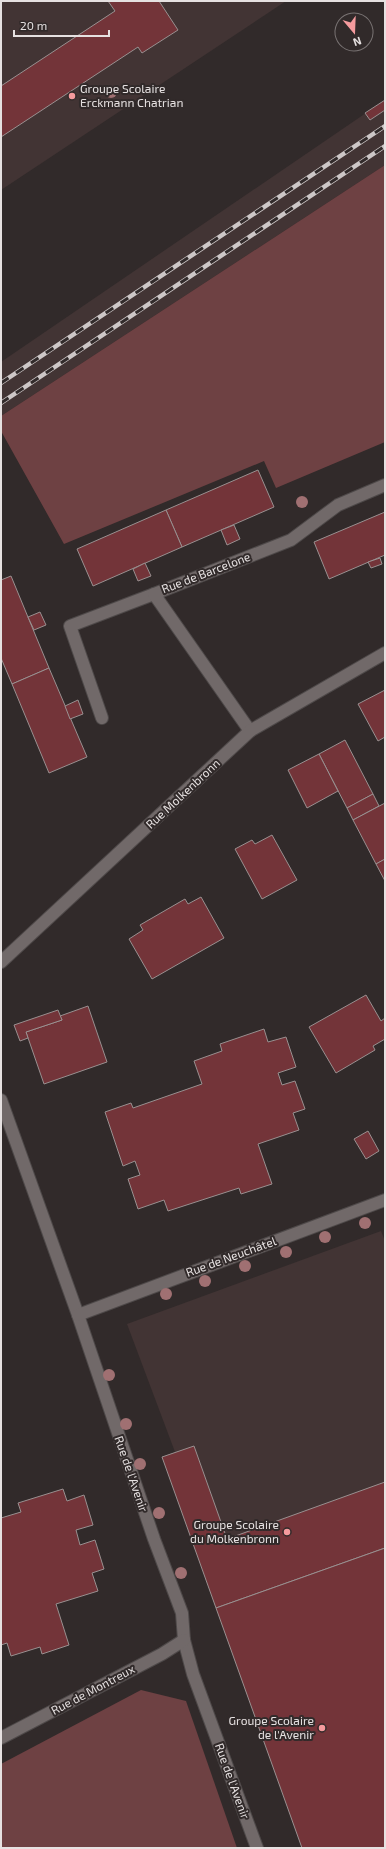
<svg xmlns="http://www.w3.org/2000/svg" width="386" height="1849" font-family="'Exo 2',sans-serif">
  <style>
    .built { fill: #423434 }
    .green { fill: #6e4143 }
    .building { fill: #733439; stroke: #999090 }
    .lines { fill: none; stroke-linecap: round; stroke-linejoin: round }
    .lane-casing { stroke: #4e4949; stroke-width: 14 }
    .street-casing { stroke: #4e4949; stroke-width: 14 }
    .lane { stroke: #716969; stroke-width: 12 }
    .street { stroke: #716969; stroke-width: 12 }
    .rail-casing { stroke: #cdc7c7; stroke-width: 4.5 }
    .rail { stroke: #312a2a; stroke-width: 3; stroke-dasharray: 9; stroke-linecap: butt }
    .tree { fill: #a07072 }
    .poi-dot { fill: #f59b9e; stroke: #312a2a; stroke-width: 1.5 }
    .labels { text-anchor: middle; stroke-width: 4; stroke-linejoin: round; paint-order: stroke }
    .poi-label { font-size: 12px; fill: #e6e1e1; stroke: #312a2a; text-anchor: end }
    .street-label { font-size: 12px; fill: #e6e1e1; stroke: #312a2a }
  </style>
  <rect width="100%" height="100%" fill="#312a2a"/>
  <g class="built">
    <path d="M 1,1 L 286,1 L 1,190 Z"/>
    <path d="M 385,100 L 385,165 L 1,416 L 1,362 Z"/>
    <path d="M 381,1231 L 385,1241 L 385,1848 L 302,1848 L 162,1457 L 175,1452 L 127,1324 Z"/>
  </g>
  <g class="green">
    <path d="M 385,165 L 385,442 L 276,488 L 264,461 L 64,544 L 1,431 L 1,416 Z"/>
    <path d="M 141,1690 L 186,1701 L 237,1848 L 1,1848 L 1,1764 Z"/>
  </g>
  <g class="building">
    <path d="M 108,1 L 159,1 L 178,30 L 142,53 L 138,47 L 1,137 L 1,86 L 115,11 Z"/>
    <path d="M 385,100 L 385,110 L 370,120 L 365,113 Z"/>
    <path d="M 258,470 L 274,507 L 182,547 L 166,510 Z"/>
    <path d="M 166,510 L 182,547 L 93,586 L 77,549 Z"/>
    <path d="M 385,512 L 385,555 L 329,579 L 314,542 Z"/>
    <path d="M 234,525 L 240,539 L 227,545 L 221,530 Z"/>
    <path d="M 380,558 L 382,564 L 371,568 L 368,562 Z"/>
    <path d="M 145,563 L 151,576 L 138,581 L 133,569 Z"/>
    <path d="M 11,576 L 49,668 L 12,684 L 1,658 L 1,580 Z"/>
    <path d="M 40,612 L 46,625 L 34,630 L 28,617 Z"/>
    <path d="M 49,668 L 87,757 L 49,773 L 12,684 Z"/>
    <path d="M 385,690 L 385,737 L 378,741 L 358,704 Z"/>
    <path d="M 78,700 L 83,714 L 70,719 L 65,706 Z"/>
    <path d="M 345,740 L 373,794 L 347,808 L 319,754 Z"/>
    <path d="M 319,754 L 338,791 L 307,808 L 288,770 Z"/>
    <path d="M 373,794 L 379,806 L 353,820 L 347,808 Z"/>
    <path d="M 385,803 L 385,859 L 376,864 L 353,820 Z"/>
    <path d="M 272,835 L 297,880 L 262,899 L 235,849 L 252,840 L 255,844 Z"/>
    <path d="M 385,859 L 385,881 L 376,864 Z"/>
    <path d="M 201,897 L 224,938 L 152,979 L 129,939 L 143,930 L 140,925 L 185,899 L 188,904 Z"/>
    <path d="M 366,995 L 381,1021 L 385,1018 L 385,1039 L 373,1046 L 375,1050 L 336,1073 L 309,1027 Z"/>
    <path d="M 88,1006 L 107,1062 L 44,1084 L 26,1032 L 62,1020 L 60,1016 Z"/>
    <path d="M 58,1010 L 62,1020 L 26,1032 L 28,1038 L 20,1041 L 14,1025 Z"/>
    <path d="M 264,1029 L 268,1042 L 286,1037 L 296,1067 L 278,1073 L 282,1085 L 295,1081 L 305,1109 L 293,1113 L 299,1130 L 258,1144 L 272,1184 L 241,1194 L 239,1188 L 168,1211 L 164,1200 L 138,1209 L 128,1179 L 140,1175 L 135,1161 L 123,1166 L 105,1112 L 131,1103 L 133,1108 L 202,1084 L 194,1061 L 222,1051 L 220,1044 Z"/>
    <path d="M 368,1131 L 379,1151 L 366,1159 L 354,1139 Z"/>
    <path d="M 194,1446 L 227,1539 L 385,1482 L 385,1548 L 216,1608 L 162,1457 Z"/>
    <path d="M 63,1489 L 67,1501 L 84,1495 L 93,1525 L 76,1530 L 80,1545 L 95,1540 L 104,1569 L 92,1573 L 98,1591 L 56,1604 L 69,1645 L 42,1654 L 40,1647 L 11,1656 L 7,1643 L 1,1645 L 1,1518 L 21,1512 L 18,1503 Z"/>
    <path d="M 385,1548 L 385,1848 L 302,1848 L 216,1608 Z"/>
  </g>
  <g class="lines">
    <g class="lane-casing">
      <g id="lane">
        <path d="M 102,718 L 70,626 L 154,594"/>
        <path d="M 250,731 L 154,594 L 291,540 L 338,505 L 385,485"/>
      </g>
    </g>
    <g class="street-casing">
      <g id="street">
        <path d="M 1,962 L 250,731 L 385,653"/>
        <path d="M 1,1100 L 78,1315 L 154,1539 L 182,1613 L 184,1640 L 193,1674 L 257,1848"/>
        <path d="M 78,1315 L 385,1200"/>
        <path d="M 1,1738 L 162,1654 L 184,1640"/>
      </g>
    </g>
    <use href="#lane" class="lane"/>
    <use href="#street" class="street"/>
    <g class="rail-casing">
      <g id="rail">
        <path d="M 1,383 L 385,126"/>
        <path d="M 1,403 L 385,146"/>
      </g>
    </g>
    <use href="#rail" class="rail"/>
  </g>
  <g class="tree">
    <circle cx="111" cy="92" r="6"/>
    <circle cx="302" cy="502" r="6"/>
    <circle cx="365" cy="1223" r="6"/>
    <circle cx="325" cy="1237" r="6"/>
    <circle cx="286" cy="1252" r="6"/>
    <circle cx="245" cy="1266" r="6"/>
    <circle cx="205" cy="1281" r="6"/>
    <circle cx="166" cy="1294" r="6"/>
    <circle cx="109" cy="1375" r="6"/>
    <circle cx="126" cy="1424" r="6"/>
    <circle cx="140" cy="1464" r="6"/>
    <circle cx="159" cy="1513" r="6"/>
    <circle cx="181" cy="1573" r="6"/>
  </g>
  <g class="poi-dot">
    <circle cx="72" cy="96" r="4"/>
    <circle cx="287" cy="1532" r="4"/>
    <circle cx="322" cy="1728" r="4"/>
  </g>
  <g class="labels">
    <g class="poi-label">
      <text x="80" y="93" text-anchor="start">Groupe Scolaire<tspan x="80" dy="14">Erckmann Chatrian</tspan></text>
      <text x="279" y="1529">Groupe Scolaire<tspan x="279" dy="14">du Molkenbronn</tspan></text>
      <text x="314" y="1725">Groupe Scolaire<tspan x="314" dy="14">de l'Avenir</tspan></text>
    </g>
    <g class="street-label">
      <text transform="translate(206 573) rotate(-21)" y="4">Rue de Barcelone</text>
      <text transform="translate(183 794) rotate(-43)" y="4">Rue Molkenbronn</text>
      <text transform="translate(231 1257) rotate(-20)" y="4">Rue de Neuchâtel</text>
      <text transform="translate(131 1474) rotate(71)" y="4">Rue de l'Avenir</text>
      <text transform="translate(93 1690) rotate(-28)" y="4">Rue de Montreux</text>
      <text transform="translate(232 1781) rotate(70)" y="4">Rue de l'Avenir</text>
    </g>
  </g>
  <rect width="386" height="1849" fill="none" stroke="#e6e1e1" stroke-width="4"/>
  <g transform="translate(354 32) rotate(161)"><circle r="19" fill="#312a2a" stroke="#797373"/>
  <path d="M0-3L7 15L0 10L-7 15Z" fill="#f59b9e"/>
  <text y="-6" font-size="11" font-weight="bold" text-anchor="middle" fill="#e6e1e1">N</text>
  </g>
  <path d="M14 30v6h95v-6" fill="none" stroke="#e6e1e1" stroke-width="2"/>
  <text x="20" y="30" font-size="12" fill="#e6e1e1" stroke="#312a2a" stroke-width="3" paint-order="stroke">20 m</text>
</svg>
